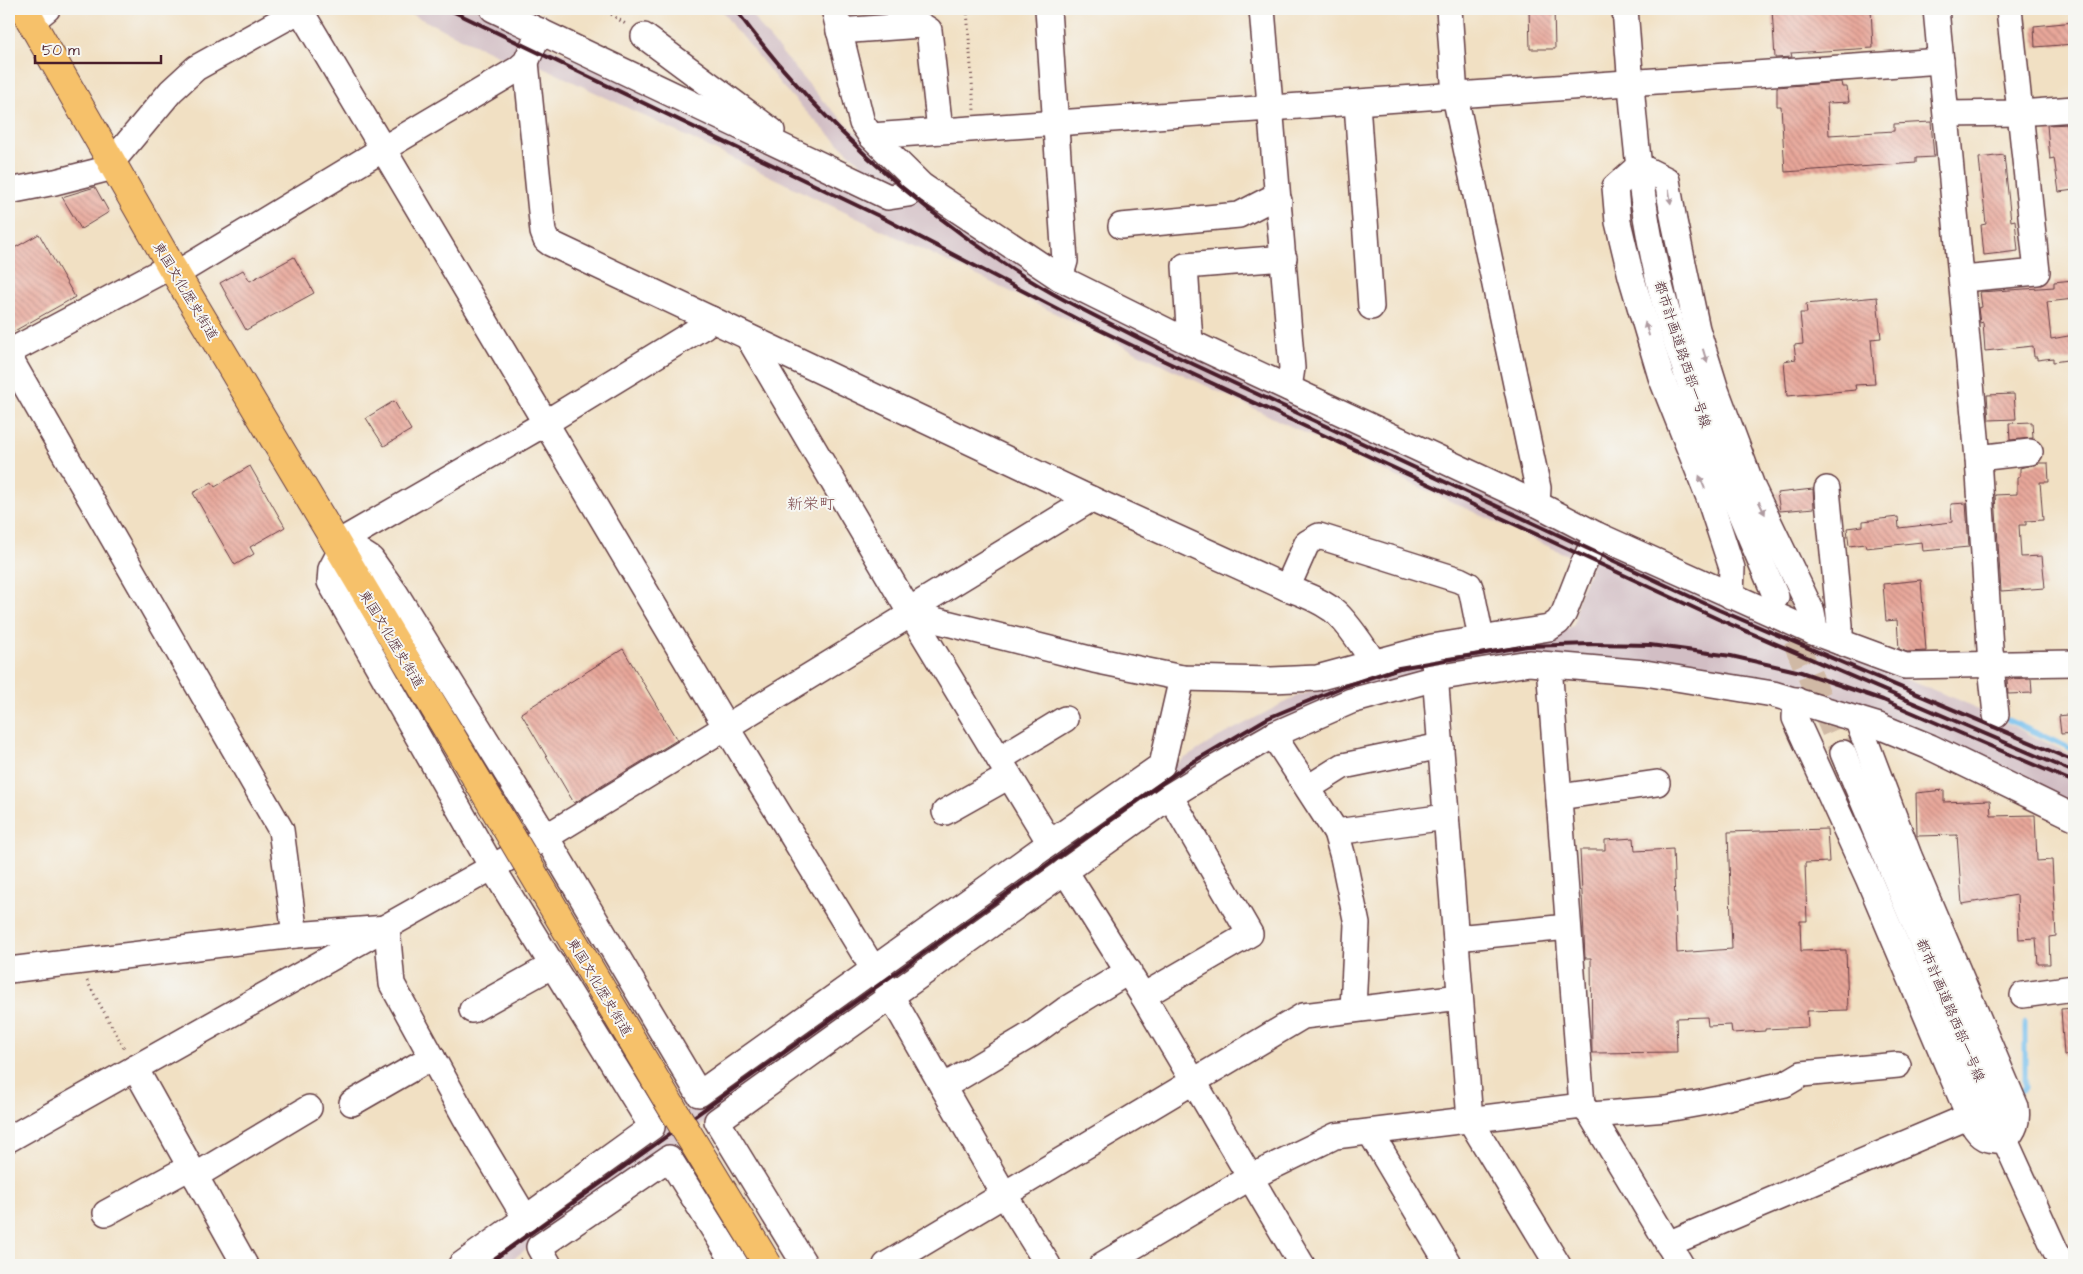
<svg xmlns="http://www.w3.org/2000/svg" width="2083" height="1274" font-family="'Architects Daughter','Klee One',sans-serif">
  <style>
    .railway { fill: #d2bec4 }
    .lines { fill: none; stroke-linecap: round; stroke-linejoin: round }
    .stream { stroke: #75bfee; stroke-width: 5 }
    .building { fill: url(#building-back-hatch) }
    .minor-tunnel { stroke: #d0b9a5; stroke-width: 25; stroke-dasharray: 25 12; stroke-linecap: butt }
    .minor-casing { stroke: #633c42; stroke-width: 28 }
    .highway-casing { stroke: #633c42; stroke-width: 30 }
    .path { stroke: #633c42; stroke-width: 3; stroke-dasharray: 1 4; stroke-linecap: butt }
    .minor { stroke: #fff; stroke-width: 25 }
    .highway { stroke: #f6c16b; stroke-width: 28 }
    .rail { stroke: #4a1f2b; stroke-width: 4 }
    .highway-bridge-casing { stroke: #633c42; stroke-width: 30; stroke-linecap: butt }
    .highway-bridge { stroke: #f6c16b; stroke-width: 28 }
    .oneway { fill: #ae9aa0 }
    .labels { text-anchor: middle; stroke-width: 4; stroke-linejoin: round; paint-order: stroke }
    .street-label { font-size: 14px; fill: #4a1f2b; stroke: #f6f6f2 }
    .quarter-label { font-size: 16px; fill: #814f52; stroke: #f6f6f2 }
  </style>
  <defs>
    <pattern id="building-back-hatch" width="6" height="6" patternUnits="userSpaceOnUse" patternTransform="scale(1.25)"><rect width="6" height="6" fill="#e8a79a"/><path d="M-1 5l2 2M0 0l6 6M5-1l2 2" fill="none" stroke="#be877e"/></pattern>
  </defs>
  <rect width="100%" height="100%" fill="#f6f6f2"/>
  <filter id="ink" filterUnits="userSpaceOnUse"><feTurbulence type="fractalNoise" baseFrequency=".02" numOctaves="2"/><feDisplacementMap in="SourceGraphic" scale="10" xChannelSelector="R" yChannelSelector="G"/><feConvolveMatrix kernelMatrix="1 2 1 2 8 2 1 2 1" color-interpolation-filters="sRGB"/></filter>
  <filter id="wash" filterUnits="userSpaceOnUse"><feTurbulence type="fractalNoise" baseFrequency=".0096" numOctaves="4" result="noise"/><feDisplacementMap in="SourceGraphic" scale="20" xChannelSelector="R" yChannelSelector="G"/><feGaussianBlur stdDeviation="1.12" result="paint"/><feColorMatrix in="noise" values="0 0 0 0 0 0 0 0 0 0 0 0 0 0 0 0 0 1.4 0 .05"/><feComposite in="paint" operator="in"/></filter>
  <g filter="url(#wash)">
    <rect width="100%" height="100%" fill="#f1e0c3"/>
    <g class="railway">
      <path d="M 400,9 L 480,9 L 527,32 L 512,62 Z"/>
      <path d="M 721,9 L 748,9 L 766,34 L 823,101 L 880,156 L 910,181 L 887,189 L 814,120 L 782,86 L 744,38 L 736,31 Z"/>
      <path d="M 541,44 L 919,196 L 1583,535 L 1576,559 L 1365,462 L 532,62 Z"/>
      <path d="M 1599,547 L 1877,668 L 1959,700 L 2074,756 L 2074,807 L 1757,681 L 1444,671 L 1440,655 L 1560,633 L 1574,625 L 1578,599 Z"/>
      <path d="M 1426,656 L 1432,671 L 1330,704 L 891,991 L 881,972 L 1171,767 L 1217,738 L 1297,696 Z"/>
      <path d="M 874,977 L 884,995 L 504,1265 L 470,1265 Z"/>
    </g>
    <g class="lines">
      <g class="stream">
        <path d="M 2008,720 L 2074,750"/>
        <path d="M 2020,1091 L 2025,1088 L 2025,1022"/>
      </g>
    </g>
    <g id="blocks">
      <g class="building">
        <path d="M 1529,9 L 1554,9 L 1555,49 L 1530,49 Z"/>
        <path d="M 1772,9 L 1871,9 L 1873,48 L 1791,53 L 1792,57 L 1775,58 Z"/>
        <path d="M 2074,22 L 2074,44 L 2035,47 L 2034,26 Z"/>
        <path d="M 1841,82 L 1842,87 L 1847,87 L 1849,102 L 1827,103 L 1829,135 L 1894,131 L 1894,124 L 1931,122 L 1934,157 L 1916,158 L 1916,163 L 1785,172 L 1781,106 L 1777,106 L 1777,87 Z"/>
        <path d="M 2071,124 L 2074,146 L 2069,146 L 2073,172 L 2074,172 L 2074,190 L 2059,192 L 2054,158 L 2050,159 L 2047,125 Z"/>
        <path d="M 2004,155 L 2011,221 L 2015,220 L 2018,251 L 1984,255 L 1981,225 L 1986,224 L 1979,158 Z"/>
        <path d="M 95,187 L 109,212 L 81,229 L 62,197 Z"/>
        <path d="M 39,234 L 75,297 L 9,334 L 9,251 Z"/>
        <path d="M 294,257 L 314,293 L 246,330 L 220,283 L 243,270 L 250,281 Z"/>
        <path d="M 2073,280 L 2074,299 L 2047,302 L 2051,339 L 2074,335 L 2074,359 L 2053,362 L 2053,358 L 2037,360 L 2037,357 L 2034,357 L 2033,346 L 1985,351 L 1983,322 L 1980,323 L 1978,308 L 1982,307 L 1980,292 L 2054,287 L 2054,282 Z"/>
        <path d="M 1877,297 L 1881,338 L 1871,339 L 1875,384 L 1855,385 L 1856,390 L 1787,396 L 1784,361 L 1796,359 L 1794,345 L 1803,344 L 1800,313 L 1807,313 L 1806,304 Z"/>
        <path d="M 2014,394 L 2016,419 L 1989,420 L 1987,395 Z"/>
        <path d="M 394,401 L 411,430 L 384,446 L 366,418 Z"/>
        <path d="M 2032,422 L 2033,438 L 2010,440 L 2009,423 Z"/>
        <path d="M 2039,463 L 2048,463 L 2049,482 L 2040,482 L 2043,520 L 2026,521 L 2026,525 L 2019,525 L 2021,557 L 2042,556 L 2045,588 L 2001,591 L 1995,495 L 2017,494 L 2017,477 L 2020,476 L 2020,468 Z"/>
        <path d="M 250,466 L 285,527 L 250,547 L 254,554 L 235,565 L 193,493 L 212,482 L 215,487 Z"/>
        <path d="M 1813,489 L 1814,508 L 1780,511 L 1777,493 Z"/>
        <path d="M 1966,503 L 1969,547 L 1923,551 L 1922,542 L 1866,548 L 1865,544 L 1849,546 L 1847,528 L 1863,526 L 1863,521 L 1898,517 L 1899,528 L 1952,522 L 1951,504 Z"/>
        <path d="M 1921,580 L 1926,651 L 1907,652 L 1899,649 L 1897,620 L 1886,621 L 1883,584 Z"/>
        <path d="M 623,649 L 677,740 L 574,803 L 521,713 Z"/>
        <path d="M 2031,678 L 2032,693 L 2008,694 L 2007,679 Z"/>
        <path d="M 2073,714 L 2074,733 L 2061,734 L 2059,716 Z"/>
        <path d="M 1944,790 L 1944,802 L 1990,800 L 1991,816 L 2035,815 L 2037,861 L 2052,860 L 2056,936 L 2049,937 L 2050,964 L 2038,964 L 2036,938 L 2019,939 L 2017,895 L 1962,904 L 1957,835 L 1917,836 L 1916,793 Z"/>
        <path d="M 1827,829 L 1829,862 L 1805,863 L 1807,921 L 1800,921 L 1801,951 L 1846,950 L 1848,1010 L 1807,1011 L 1808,1027 L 1765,1029 L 1765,1031 L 1732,1033 L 1731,1025 L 1708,1026 L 1707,1017 L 1676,1018 L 1677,1052 L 1592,1053 L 1591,958 L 1585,958 L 1580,850 L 1605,850 L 1605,840 L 1634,838 L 1635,851 L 1673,849 L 1677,953 L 1732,949 L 1728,832 Z"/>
        <path d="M 2074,1008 L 2074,1054 L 2064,1055 L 2061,1009 Z"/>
      </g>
    </g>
  </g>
  <g filter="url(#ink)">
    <use href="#blocks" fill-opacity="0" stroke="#633c42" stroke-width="1"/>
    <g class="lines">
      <path class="minor-tunnel" d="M 1780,606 L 1843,753"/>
      <g class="minor-casing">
        <g id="minor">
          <path d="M 493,9 L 888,197 L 908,194 L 922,186"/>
          <path d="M 834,9 L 862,123 L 871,136 L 1941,61"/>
          <path d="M 1048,9 L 1065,261 L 1060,278"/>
          <path d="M 1262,9 L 1292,368 L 1289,388"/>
          <path d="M 1449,9 L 1455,96 L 1538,488 L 1537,504"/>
          <path d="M 1625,9 C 1633,107 1638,209 1665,304 C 1693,405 1735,501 1776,597"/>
          <path d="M 1936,9 L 1978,458 L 1991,665 L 1996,715"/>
          <path d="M 31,22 L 47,9"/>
          <path d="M 839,31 L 921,25 L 929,30 L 940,131"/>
          <path d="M 644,36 L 772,131"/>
          <path d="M 526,62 L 543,232 L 546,240 L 550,243 L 1091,499 L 1287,588 C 1302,593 1320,601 1333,610 C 1346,620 1365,649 1374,663"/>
          <path d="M 1357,103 L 1371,307"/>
          <path d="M 1947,114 L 2020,113 L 2074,109"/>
          <path d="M 871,136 L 922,186 L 1060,278 L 1185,340 L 1537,504 L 1597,535 L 1813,632 L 1905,666 L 2074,663"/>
          <path d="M 111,163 L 171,91 L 196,68 L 300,10 L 383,149 L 518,69 L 526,62 L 540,31"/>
          <path d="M 9,191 L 55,182 L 114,167"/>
          <path d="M 1121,226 L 1239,215 L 1268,200 L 1279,201"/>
          <path d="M 1963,279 L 2037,272 L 2009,9"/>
          <path d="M 748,337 L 911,614 L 1050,843"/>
          <path d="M 1190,342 L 1185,266 L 1284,258"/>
          <path d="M 9,352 L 171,266"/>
          <path d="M 9,357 L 281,830 L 295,935"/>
          <path d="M 1978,458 L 2030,452"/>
          <path d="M 1827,489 L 1840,625 L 1840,642"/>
          <path d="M 336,544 L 537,428 L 704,326 L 711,319"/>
          <path d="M 1287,588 L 1307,543 L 1319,536 L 1459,580 L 1469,585 L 1472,593 L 1481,638"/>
          <path d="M 1731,596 L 1732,568 L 1708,495 L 1661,377 L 1631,276 L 1618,222 L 1615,187 L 1639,166 L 1667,180 L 1674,221 L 1697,329 L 1716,390 L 1753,489 L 1812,612 L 1814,623 L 1813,632"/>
          <path d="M 911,614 L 919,604 L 1091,499"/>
          <path d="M 1434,661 L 1470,1120 L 1558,1265"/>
          <path d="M 1549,665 L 1582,1106"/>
          <path d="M 1796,700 L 1795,718 L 1869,880 L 1972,1123 C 1981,1139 1988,1141 2005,1140 C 2015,1130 2018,1121 2016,1107 L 1909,856 L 1857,719"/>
          <path d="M 1273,735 L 1336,832 L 1343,857 L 1357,924 L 1353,1009"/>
          <path d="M 1843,753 L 2005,1140 L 2062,1265"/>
          <path d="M 999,759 L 1065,719"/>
          <path d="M 1308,788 L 1343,766 L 1441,746"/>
          <path d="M 1559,797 L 1657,783"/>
          <path d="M 945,812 L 1009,776"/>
          <path d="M 1336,832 L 1446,817"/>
          <path d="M 1065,871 L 1143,996 L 1302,1265"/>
          <path d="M 1456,938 L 1568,927"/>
          <path d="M 9,970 L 295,935 L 387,928 L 392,984 L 465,1117 L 526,1219"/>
          <path d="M 2023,995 L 2074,988"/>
          <path d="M 1143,996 L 1250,934 L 1170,796"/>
          <path d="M 472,1010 L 553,965"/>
          <path d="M 135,1068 L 245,1265"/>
          <path d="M 943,1087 L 1032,1034 L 1065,1010 L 1129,971"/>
          <path d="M 352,1103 L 432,1057"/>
          <path d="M 1591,1115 L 1667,1109 L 1706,1102 L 1785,1084 L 1802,1074 L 1898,1065"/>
          <path d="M 1370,1132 L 1449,1265"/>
          <path d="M 9,1139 L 546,837 L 726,727 L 383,149 L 176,274"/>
          <path d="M 195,1176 L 309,1108"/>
          <path d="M 106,1213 L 190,1167"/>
          <path d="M 1668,1244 L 1970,1116"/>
          <path d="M 461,1265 L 652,1127 L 492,867 L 330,582 L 331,569 L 340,552 L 357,550 L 371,559 L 396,594 L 546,837 L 699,1094 L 1050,843 L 1162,765 L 1182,678"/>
          <path d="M 549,1265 L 539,1247 L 669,1158 L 736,1265"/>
          <path d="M 805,1265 L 717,1121 L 1170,796 L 1217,767 L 1273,735 L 1351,701 L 1436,678 L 1529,663 L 1645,673 L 1773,694 L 1879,726 L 1930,747 L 2074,817"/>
          <path d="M 886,1265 L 1303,1016 L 1460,997"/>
          <path d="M 1048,1265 L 1004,1194 L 879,975 L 874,970 L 726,727 L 911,614 L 1094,660 L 1182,678 L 1272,680 L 1317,678 L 1432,647 L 1549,628 L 1558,622 L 1564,613 L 1582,567 L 1597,535"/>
          <path d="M 1102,1265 L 1249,1178 L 1335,1136 L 1582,1106 L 1591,1115 L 1681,1265"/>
        </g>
      </g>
      <g class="highway-casing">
        <path id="highway" d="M 24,9 L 171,266 L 512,838"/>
      </g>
      <g class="path">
        <path d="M 603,9 L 627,25"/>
        <path d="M 967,9 L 974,110"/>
        <path d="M 87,981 L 125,1050"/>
        <path d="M 512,1265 L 522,1258"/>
      </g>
      <use href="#minor" class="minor"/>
      <use href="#highway" class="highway"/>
      <g class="rail">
        <path d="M 448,9 L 881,217 L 1077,319 L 1158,358 L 1718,619 L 2074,772"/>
        <path d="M 735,9 C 809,109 899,194 1003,263 C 1053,297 1109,323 1163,350 L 1719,610 L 2074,761"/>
        <path d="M 486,1265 L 1186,766 L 1268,718 L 1342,687 L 1399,668 L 1527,646 L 1591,644 L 1650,645 L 1731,656 L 1801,672 L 1883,700 L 2074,782"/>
      </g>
      <g class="highway-bridge-casing">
        <path id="highway-bridge" d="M 512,838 L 671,1106 L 768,1265"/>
      </g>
      <use href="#highway-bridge" class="highway-bridge"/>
    </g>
    <defs><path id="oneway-solid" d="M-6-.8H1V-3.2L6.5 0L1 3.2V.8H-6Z" transform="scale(1.25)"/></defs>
    <g class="oneway">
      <use href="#oneway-solid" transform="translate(1670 197) rotate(81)"/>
      <use href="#oneway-solid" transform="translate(1647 329) rotate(-107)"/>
      <use href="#oneway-solid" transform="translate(1705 356) rotate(73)"/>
      <use href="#oneway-solid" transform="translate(1702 482) rotate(-113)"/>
      <use href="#oneway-solid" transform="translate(1762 508) rotate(64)"/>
    </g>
  </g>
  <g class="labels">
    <g class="street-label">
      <text transform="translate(186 291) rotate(59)" y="5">東国文化歴史街道</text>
      <text transform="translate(1683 354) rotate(72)" y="5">都市計画道路西部一号線</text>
      <text transform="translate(392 639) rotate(59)" y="5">東国文化歴史街道</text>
      <text transform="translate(600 987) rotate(59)" y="5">東国文化歴史街道</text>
      <text transform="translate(1951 1010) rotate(67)" y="5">都市計画道路西部一号線</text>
    </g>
    <g class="quarter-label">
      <text x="811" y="509">新栄町</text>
    </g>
  </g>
  <rect width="2083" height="1274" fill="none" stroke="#f6f6f2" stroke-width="30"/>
  <path d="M35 55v8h126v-8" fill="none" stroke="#4a1f2b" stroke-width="2.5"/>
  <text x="42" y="55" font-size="15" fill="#4a1f2b" stroke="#f6f6f2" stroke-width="4" paint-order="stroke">50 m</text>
</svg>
